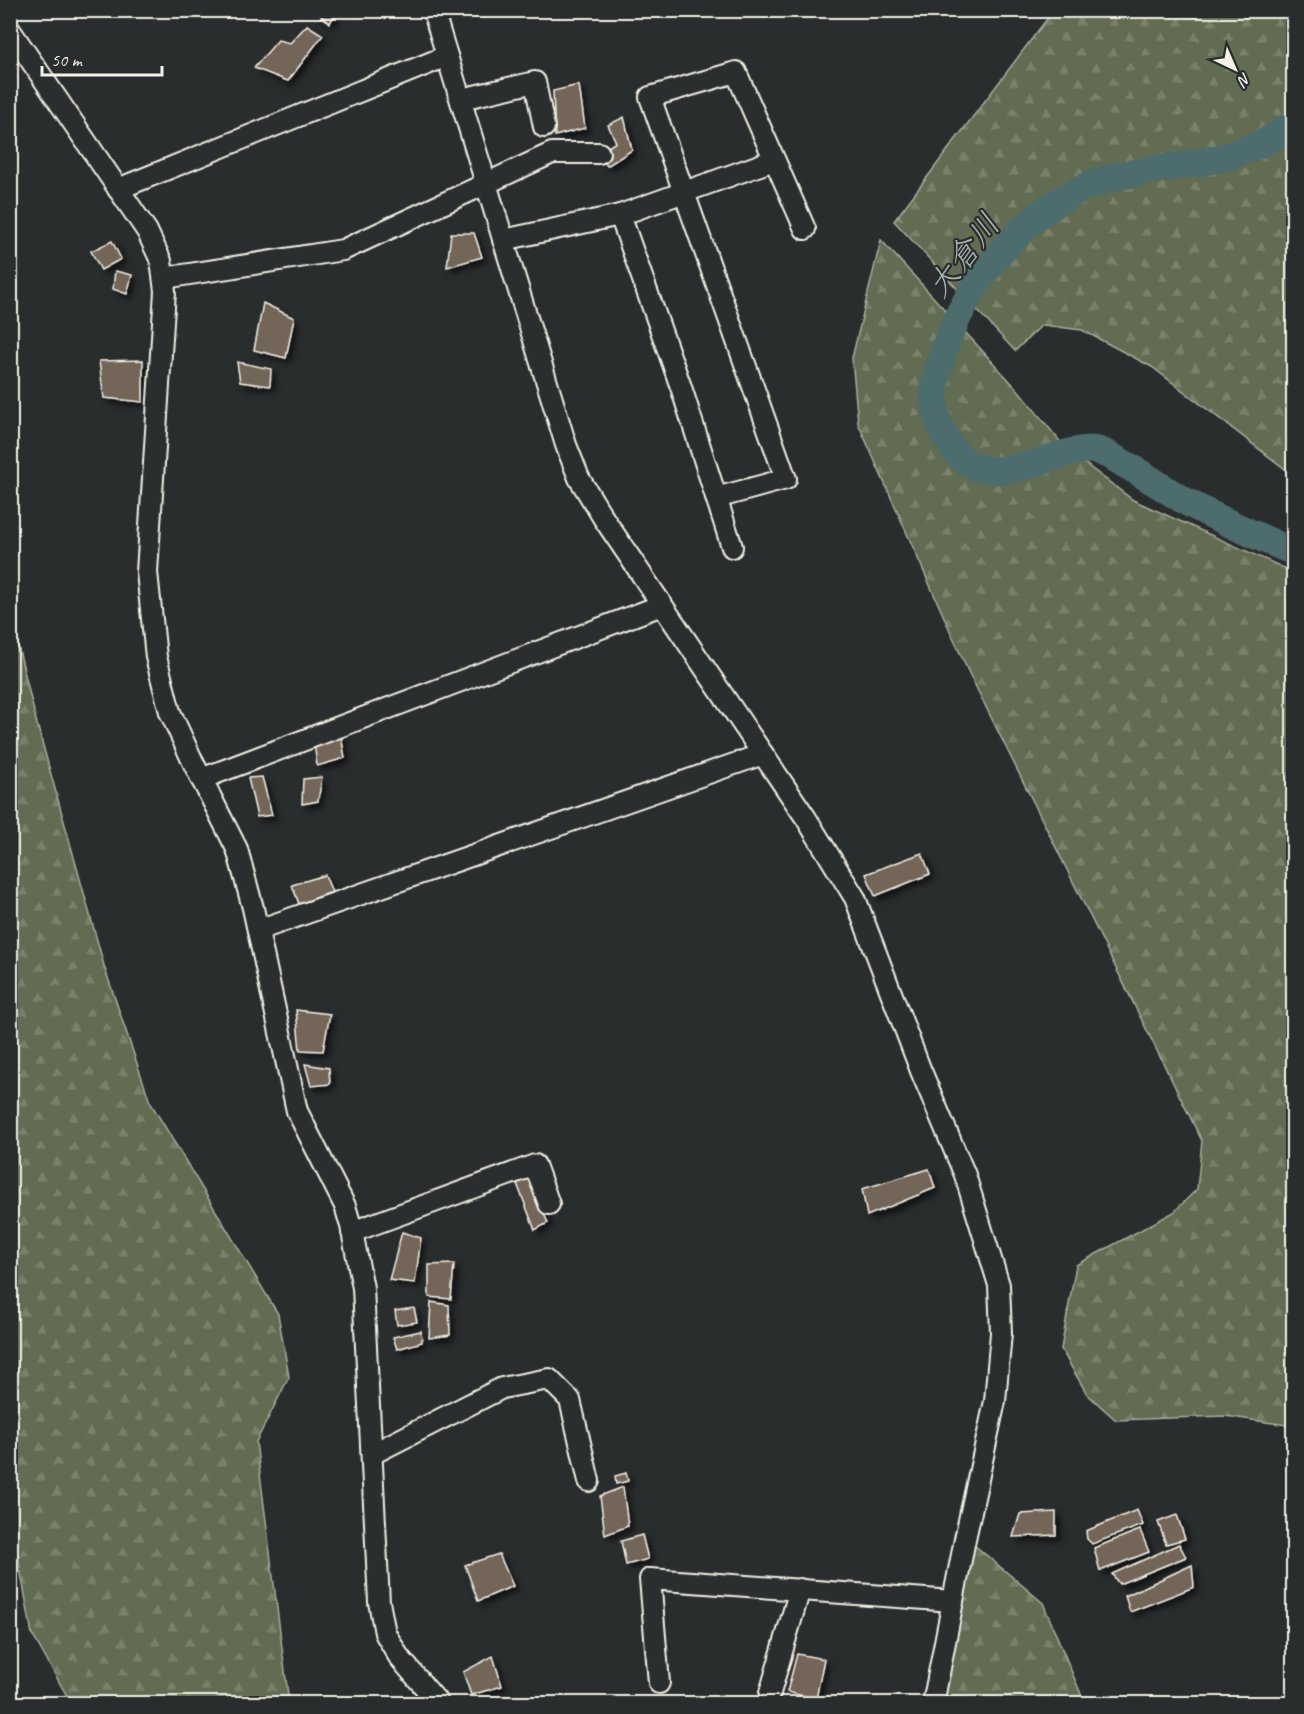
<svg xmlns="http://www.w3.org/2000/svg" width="1304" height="1714" font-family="Caveat,'Klee One',sans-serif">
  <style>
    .forest { fill: url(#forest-firs); stroke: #abae9d; stroke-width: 1.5 }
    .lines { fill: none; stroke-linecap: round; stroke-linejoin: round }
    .river { stroke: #4d6c6e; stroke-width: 28 }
    .building { fill: #736559; stroke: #f4f1e8; stroke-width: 1.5; filter: url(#shadow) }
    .minor-casing { stroke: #f4f1e8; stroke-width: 24 }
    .minor { stroke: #2a2d2e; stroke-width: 20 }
    .labels { text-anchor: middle; stroke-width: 4.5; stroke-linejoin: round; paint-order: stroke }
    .water-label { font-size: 32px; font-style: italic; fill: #a9b5b1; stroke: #2a2d2e }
  </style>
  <defs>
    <pattern id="forest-firs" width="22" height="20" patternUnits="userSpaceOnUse" patternTransform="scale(1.5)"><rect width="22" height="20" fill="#626c52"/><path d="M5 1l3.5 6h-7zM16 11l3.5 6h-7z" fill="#79816b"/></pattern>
    <filter id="shadow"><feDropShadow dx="4.5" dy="4.5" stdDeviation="3" flood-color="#0009"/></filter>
  </defs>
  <rect width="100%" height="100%" fill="#2a2d2e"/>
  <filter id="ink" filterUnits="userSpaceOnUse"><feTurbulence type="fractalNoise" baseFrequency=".0167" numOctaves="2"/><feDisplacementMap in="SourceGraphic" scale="12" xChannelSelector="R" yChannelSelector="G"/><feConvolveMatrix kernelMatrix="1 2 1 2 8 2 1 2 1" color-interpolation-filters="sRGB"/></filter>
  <g filter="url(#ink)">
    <g class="forest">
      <path d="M 1053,11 L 1293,11 L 1293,475 L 1152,367 L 1082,330 L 1042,325 L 1015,351 L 894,221 Z"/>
      <path d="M 881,240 L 1019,391 L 1067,450 L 1133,500 L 1293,572 L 1293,1426 L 1225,1416 L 1116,1420 L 1087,1394 L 1061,1349 L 1076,1265 L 1174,1212 L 1197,1189 L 1202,1141 L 967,669 L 858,423 L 852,358 Z"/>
      <path d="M 10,613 L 37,724 L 105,969 L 150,1102 L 278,1314 L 289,1377 L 256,1442 L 289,1703 L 71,1703 L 32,1634 L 16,1546 L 10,1473 Z"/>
      <path d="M 973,1544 L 1043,1603 L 1083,1699 L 1106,1703 L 941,1704 Z"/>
    </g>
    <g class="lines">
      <path class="river" d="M 1294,123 C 1246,163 1182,164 1123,175 C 1030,193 951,295 935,384 C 929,413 947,453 975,467 C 980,469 987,470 993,470 C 1029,473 1065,446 1096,450 C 1105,452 1114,458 1121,462 C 1143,474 1163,488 1185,501 C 1219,520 1257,536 1294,552"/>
    </g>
    <g class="building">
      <path d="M 314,10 L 337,10 L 330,23 Z"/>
      <path d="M 307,25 L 323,35 L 288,81 L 254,68 L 278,40 L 290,43 Z"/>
      <path d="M 579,85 L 585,128 L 555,136 L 553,91 Z"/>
      <path d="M 624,117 L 632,150 L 607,166 L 599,153 L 616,142 L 608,125 Z"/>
      <path d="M 451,233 L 474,233 L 482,257 L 447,267 Z"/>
      <path d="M 112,241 L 121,259 L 101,270 L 91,251 Z"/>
      <path d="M 115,271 L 132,275 L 127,294 L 113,289 Z"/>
      <path d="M 263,303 L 294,318 L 286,358 L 254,350 Z"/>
      <path d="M 143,360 L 143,402 L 104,398 L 99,361 Z"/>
      <path d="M 237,362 L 271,369 L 270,386 L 240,382 Z"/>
      <path d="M 340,730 L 345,758 L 317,766 L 314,742 Z"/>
      <path d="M 262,777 L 272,815 L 257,817 L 248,778 Z"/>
      <path d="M 322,777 L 318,801 L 302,804 L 303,779 Z"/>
      <path d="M 922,853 L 930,874 L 875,896 L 866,874 Z"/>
      <path d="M 325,875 L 332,892 L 299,904 L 292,885 Z"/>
      <path d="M 296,1010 L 330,1014 L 323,1051 L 300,1050 Z"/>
      <path d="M 305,1064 L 329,1068 L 330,1084 L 311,1086 Z"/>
      <path d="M 929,1169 L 935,1188 L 867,1216 L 862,1189 Z"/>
      <path d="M 527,1175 L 548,1223 L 535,1230 L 516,1181 Z"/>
      <path d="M 402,1232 L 421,1238 L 415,1283 L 389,1280 Z"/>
      <path d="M 454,1264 L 451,1299 L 429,1297 L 429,1265 Z"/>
      <path d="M 431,1302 L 449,1305 L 450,1335 L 429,1338 Z"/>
      <path d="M 414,1308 L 417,1322 L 397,1325 L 395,1311 Z"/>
      <path d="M 421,1331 L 422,1342 L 397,1349 L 393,1337 Z"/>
      <path d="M 626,1473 L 628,1481 L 616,1484 L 615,1476 Z"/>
      <path d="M 623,1487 L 628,1526 L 605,1535 L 600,1496 Z"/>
      <path d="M 1137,1510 L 1143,1525 L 1092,1544 L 1087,1539 L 1086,1531 Z"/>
      <path d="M 1056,1512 L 1056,1535 L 1013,1537 L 1020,1514 Z"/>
      <path d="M 1177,1515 L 1185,1539 L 1166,1544 L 1158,1522 Z"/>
      <path d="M 1140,1530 L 1149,1552 L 1100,1571 L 1094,1548 Z"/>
      <path d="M 642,1535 L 648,1559 L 626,1565 L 621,1541 Z"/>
      <path d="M 1179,1544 L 1186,1557 L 1119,1584 L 1112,1574 Z"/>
      <path d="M 499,1554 L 513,1586 L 478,1601 L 465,1565 Z"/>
      <path d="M 1192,1565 L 1194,1587 L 1130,1612 L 1125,1596 Z"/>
      <path d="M 797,1654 L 824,1659 L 816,1699 L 787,1692 Z"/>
      <path d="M 493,1656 L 502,1686 L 471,1695 L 463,1672 Z"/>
    </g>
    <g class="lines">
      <g class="minor-casing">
        <g id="minor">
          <path d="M 433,10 L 566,445 L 579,478 L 604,519 L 806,818 L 855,898 L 921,1071 L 965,1175 L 999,1285 L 1001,1333 L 995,1401 L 965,1539 L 933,1704"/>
          <path d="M 10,30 L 147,231 L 161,261 L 165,291 L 147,572 L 156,657 L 170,712 L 194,764 L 237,849 L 253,908 L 297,1111 L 345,1206 L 351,1226 L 363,1288 L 379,1602 L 385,1633 L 399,1657 L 439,1704"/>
          <path d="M 461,99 L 535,82 L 544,127"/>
          <path d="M 118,189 L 447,56"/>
          <path d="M 620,215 L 681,387 L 732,547"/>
          <path d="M 503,240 L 620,215 L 774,160"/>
          <path d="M 164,278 L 343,250 L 552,153 L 599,153"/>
          <path d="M 716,498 L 786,479 L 650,97 L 736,72 L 805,229"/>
          <path d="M 201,779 L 662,605"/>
          <path d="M 258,930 L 763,754"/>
          <path d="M 352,1232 L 535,1165 L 549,1204"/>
          <path d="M 372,1454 L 502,1388 L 549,1379 L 570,1400 L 589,1481"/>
          <path d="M 659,1683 L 650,1579 L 953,1601"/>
          <path d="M 770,1693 L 800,1589"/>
        </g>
      </g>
      <use href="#minor" class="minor"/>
    </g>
  </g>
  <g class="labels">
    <g class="water-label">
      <text transform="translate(963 255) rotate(-52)" y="11">大倉川</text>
    </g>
  </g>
  <rect width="1304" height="1714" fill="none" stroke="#2a2d2e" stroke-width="36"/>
  <rect x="18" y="18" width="1268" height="1678" fill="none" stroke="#f4f1e8" stroke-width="2" filter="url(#ink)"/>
  <g transform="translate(1235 69) rotate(136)" stroke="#2a2d2e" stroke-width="4.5" paint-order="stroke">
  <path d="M0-4.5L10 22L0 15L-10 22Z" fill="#f4f1e8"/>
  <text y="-9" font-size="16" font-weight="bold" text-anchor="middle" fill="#f4f1e8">N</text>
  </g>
  <path d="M42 66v9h120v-9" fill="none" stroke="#f4f1e8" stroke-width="3"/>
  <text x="51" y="66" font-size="18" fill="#f4f1e8" stroke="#2a2d2e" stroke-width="4.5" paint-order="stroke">50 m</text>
</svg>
